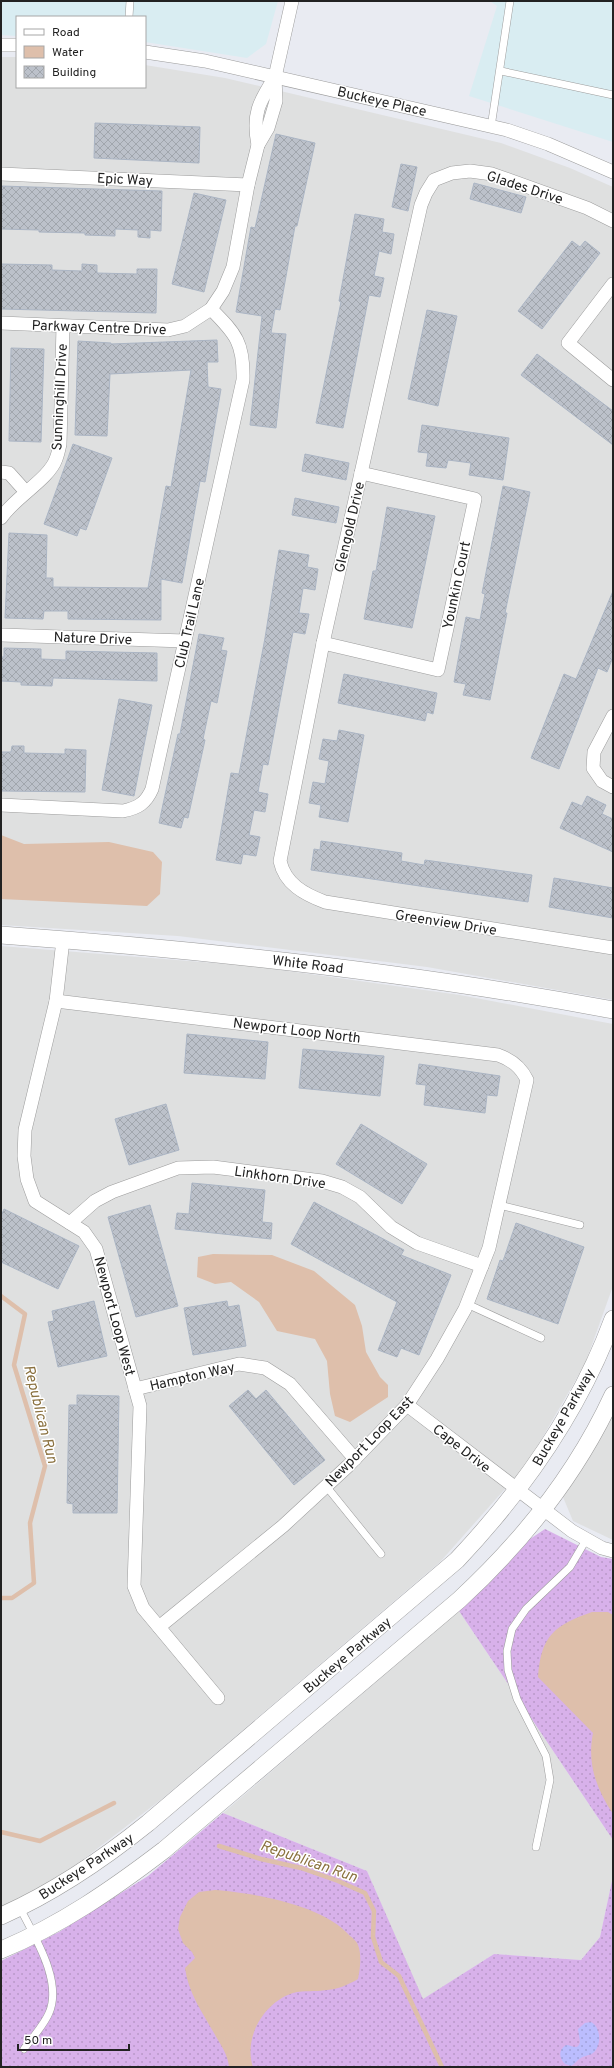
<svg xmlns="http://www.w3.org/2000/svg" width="614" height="2068" font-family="Overpass,sans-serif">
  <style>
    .residential { fill: #dfe0e0 }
    .commercial { fill: #d9edf2 }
    .grass { fill: url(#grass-dots) }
    .sand { fill: url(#sand-dots) }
    .water { fill: #debfab }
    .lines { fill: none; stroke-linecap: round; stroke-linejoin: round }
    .stream { stroke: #debfab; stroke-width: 4.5 }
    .building { fill: url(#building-cross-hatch); stroke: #abb5c4 }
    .service-casing { stroke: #9c9c9c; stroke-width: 8 }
    .minor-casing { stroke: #9c9c9c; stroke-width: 14 }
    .tertiary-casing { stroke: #9c9c9c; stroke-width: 18 }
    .service { stroke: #fff; stroke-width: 7 }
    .minor { stroke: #fff; stroke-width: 13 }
    .tertiary { stroke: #fff; stroke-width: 17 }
    .labels { text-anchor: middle; stroke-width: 3; stroke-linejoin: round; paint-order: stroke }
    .street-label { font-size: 14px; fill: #222; stroke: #fff }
    .water-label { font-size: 15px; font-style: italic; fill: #8a713f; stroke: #fff }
  </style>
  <defs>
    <pattern id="grass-dots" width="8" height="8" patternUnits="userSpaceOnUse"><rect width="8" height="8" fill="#d8b1ea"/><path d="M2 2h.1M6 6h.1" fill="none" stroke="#b998c8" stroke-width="1.8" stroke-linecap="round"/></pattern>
    <pattern id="sand-dots" width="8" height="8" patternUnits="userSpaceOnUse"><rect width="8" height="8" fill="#bbbdfe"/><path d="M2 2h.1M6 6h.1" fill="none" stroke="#a0a2d9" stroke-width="1.8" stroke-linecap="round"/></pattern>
    <pattern id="building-cross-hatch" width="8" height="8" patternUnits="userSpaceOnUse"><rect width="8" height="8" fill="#bcc1ca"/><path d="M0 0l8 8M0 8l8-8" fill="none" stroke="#a1a6ad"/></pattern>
  </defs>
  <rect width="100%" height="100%" fill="#e9ebf2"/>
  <g class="residential">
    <path d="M 1,57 L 17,57 L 17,87 L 145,87 L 145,65 L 225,78 L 501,143 L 570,168 L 613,187 L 613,1000 L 427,967 L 178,936 L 1,925 Z"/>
    <path d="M 1,946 L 252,966 L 460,995 L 613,1024 L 613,1286 L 585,1364 L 527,1464 L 440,1562 L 163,1798 L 63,1875 L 1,1916 Z"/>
    <path d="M 613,1409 L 613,1540 L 573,1521 L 563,1497 L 585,1464 Z"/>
    <path d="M 459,1611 L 613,1840 L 613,1876 L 600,1937 L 581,1960 L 494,1954 L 422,2000 L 367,1871 L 223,1813 Z"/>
  </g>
  <g class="commercial">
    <path d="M 1,1 L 278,1 L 266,44 L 247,58 L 145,42 L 145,17 L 17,17 L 17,36 L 1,35 Z"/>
    <path d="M 490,1 L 613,1 L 613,142 L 469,96 L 497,6 Z"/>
  </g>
  <g class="grass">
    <path d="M 545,1529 L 601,1557 L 613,1559 L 613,1840 L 459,1611 L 527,1541 Z"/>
    <path d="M 223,1813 L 367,1871 L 423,1999 L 494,1954 L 581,1960 L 600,1937 L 613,1876 L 613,2067 L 1,2067 L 1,1961 L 59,1932 L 148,1876 Z"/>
  </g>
  <path class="sand" d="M 591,2022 C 601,2027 602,2046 593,2053 C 589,2056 585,2055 581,2058 C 577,2060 575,2064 571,2066 L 565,2064 C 559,2058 558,2050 566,2045 C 572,2045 578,2051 580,2042 L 578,2029 L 585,2023 Z"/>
  <g class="water">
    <path d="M 1,835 L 24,844 L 109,842 L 153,852 L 162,862 L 160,894 L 147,906 L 1,899 Z"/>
    <path d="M 213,1254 L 272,1255 L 314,1271 L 355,1305 L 362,1326 L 366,1352 L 380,1377 L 388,1385 L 388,1397 L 350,1422 L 335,1416 L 330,1394 L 327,1361 L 315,1339 L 277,1331 L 259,1302 L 231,1282 L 215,1284 L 197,1277 L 198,1257 Z"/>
    <path d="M 592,1612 L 608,1612 L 613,1615 L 613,1814 C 596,1788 587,1764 593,1733 L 538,1677 C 541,1635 555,1625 592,1612 Z"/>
    <path d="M 215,1890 C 254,1893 324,1905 350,1936 C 353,1938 357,1942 358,1945 C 362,1955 360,1969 358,1979 C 348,1985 338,1989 327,1990 C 315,1992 304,1990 293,1993 C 264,2002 243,2038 253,2067 L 229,2067 C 228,2054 220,2044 214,2033 C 202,2012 188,1992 185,1968 L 195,1958 L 192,1952 L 183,1943 L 178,1929 L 180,1917 L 188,1901 L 199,1892 Z"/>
  </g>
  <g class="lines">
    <g class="stream">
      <path d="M 1,1296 L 25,1314 L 14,1365 L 45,1466 L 30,1523 L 34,1583 L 12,1598 L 1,1598"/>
      <path d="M 1,1832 L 40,1841 L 114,1803"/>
      <path d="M 219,1846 L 261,1859 L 301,1868 L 338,1881 L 365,1893 L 374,1911 L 373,1937 L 381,1962 L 399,1976 L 442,2067"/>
    </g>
  </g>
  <g class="building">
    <path d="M 95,123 L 200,127 L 199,163 L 94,158 Z"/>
    <path d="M 276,134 L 315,143 L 297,226 L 295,226 L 280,310 L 275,309 L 271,333 L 286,334 L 276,428 L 250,425 L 262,316 L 236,312 L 251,227 L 255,228 Z"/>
    <path d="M 401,164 L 417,167 L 408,211 L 392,207 Z"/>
    <path d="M 474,183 L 526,197 L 521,213 L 470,199 Z"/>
    <path d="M 1,186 L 162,191 L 161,231 L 150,230 L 150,238 L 138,237 L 138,230 L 115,229 L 115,236 L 85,235 L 85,233 L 39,232 L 39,230 L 1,229 Z"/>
    <path d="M 194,193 L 226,200 L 204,292 L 172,284 Z"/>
    <path d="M 355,214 L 384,219 L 382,232 L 394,234 L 391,254 L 379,251 L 374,276 L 384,278 L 380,297 L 369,295 L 343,428 L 316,423 L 341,302 L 339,301 Z"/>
    <path d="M 572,241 L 580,247 L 585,241 L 600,253 L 542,329 L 518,311 Z"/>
    <path d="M 1,264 L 52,265 L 52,270 L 82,271 L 82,264 L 97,265 L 97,273 L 137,274 L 137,269 L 157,269 L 156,313 L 1,309 Z"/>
    <path d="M 427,310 L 457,316 L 438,406 L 408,399 Z"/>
    <path d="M 217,340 L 218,362 L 207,362 L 208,387 L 221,389 L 205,482 L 200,481 L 182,583 L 161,579 L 161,620 L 68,619 L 68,611 L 44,611 L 43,619 L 5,618 L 9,533 L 47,535 L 46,578 L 53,578 L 53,587 L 148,588 L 166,486 L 171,487 L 191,370 L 110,374 L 107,436 L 75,435 L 78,341 L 111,343 L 111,344 Z"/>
    <path d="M 11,348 L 44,349 L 41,442 L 9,441 Z"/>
    <path d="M 537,354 L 613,411 L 613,445 L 521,375 Z"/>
    <path d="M 422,425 L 509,438 L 503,480 L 469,475 L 471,463 L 448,460 L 446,468 L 426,466 L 428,453 L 418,452 Z"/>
    <path d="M 73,444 L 112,458 L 86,530 L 80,528 L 77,536 L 44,524 Z"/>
    <path d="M 305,454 L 349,463 L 346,480 L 302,471 Z"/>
    <path d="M 503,486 L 530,492 L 505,613 L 507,613 L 490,700 L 463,695 L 466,684 L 454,682 L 466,617 L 480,620 L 485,594 L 482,593 Z"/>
    <path d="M 295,498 L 339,507 L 336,523 L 292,515 Z"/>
    <path d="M 387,507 L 435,516 L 412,628 L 364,619 L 373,571 L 376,571 Z"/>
    <path d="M 279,550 L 309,555 L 307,567 L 318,569 L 315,590 L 303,588 L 299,613 L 309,614 L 305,634 L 293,632 L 268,765 L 263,764 L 258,792 L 268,794 L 265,812 L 254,810 L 249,835 L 260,837 L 256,856 L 243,854 L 241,864 L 216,860 L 231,773 L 239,774 L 265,638 Z"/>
    <path d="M 613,591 L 613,657 L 607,672 L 598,668 L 559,769 L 531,758 L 564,674 L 576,679 Z"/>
    <path d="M 199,634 L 224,638 L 221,650 L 227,651 L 217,703 L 211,701 L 203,739 L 205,740 L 188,818 L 184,817 L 181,828 L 159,823 L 178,734 L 180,734 Z"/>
    <path d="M 4,648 L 41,649 L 41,659 L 66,660 L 66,651 L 157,653 L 157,681 L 53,678 L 52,686 L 21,685 L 21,682 L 1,681 L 1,657 L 4,657 Z"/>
    <path d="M 344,674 L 437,693 L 433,714 L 427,712 L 425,721 L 338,703 Z"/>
    <path d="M 119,699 L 152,705 L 134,796 L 102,790 Z"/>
    <path d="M 339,730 L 364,735 L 348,822 L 319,817 L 321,805 L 309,803 L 313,782 L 325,784 L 329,761 L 319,759 L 323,739 L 337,741 Z"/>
    <path d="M 12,746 L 24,746 L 24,753 L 65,754 L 65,749 L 86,750 L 85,792 L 1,791 L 1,752 L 11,752 Z"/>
    <path d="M 587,796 L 606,805 L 602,814 L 613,819 L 613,852 L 560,828 L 572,802 L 582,806 Z"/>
    <path d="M 321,841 L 402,853 L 401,861 L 424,865 L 425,860 L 532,875 L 528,902 L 311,870 L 314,849 L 320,850 Z"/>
    <path d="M 554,878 L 613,888 L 613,918 L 549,907 Z"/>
    <path d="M 187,1034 L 268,1042 L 265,1079 L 184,1073 Z"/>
    <path d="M 303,1049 L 384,1056 L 380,1096 L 299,1088 Z"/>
    <path d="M 419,1064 L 500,1076 L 497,1096 L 487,1095 L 485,1113 L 424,1105 L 426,1085 L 416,1084 Z"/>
    <path d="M 166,1104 L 179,1150 L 129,1165 L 115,1119 Z"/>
    <path d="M 361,1124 L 427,1164 L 402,1204 L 336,1164 Z"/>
    <path d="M 192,1183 L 265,1190 L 262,1222 L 272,1223 L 271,1239 L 175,1229 L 177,1213 L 189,1214 Z"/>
    <path d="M 314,1202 L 404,1250 L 401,1255 L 451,1275 L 419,1355 L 401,1348 L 397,1357 L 378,1350 L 397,1302 L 291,1244 Z"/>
    <path d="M 150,1205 L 178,1306 L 136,1317 L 108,1217 Z"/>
    <path d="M 4,1209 L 79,1246 L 58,1289 L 1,1262 L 1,1216 Z"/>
    <path d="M 516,1223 L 584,1247 L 558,1324 L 487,1299 L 500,1260 L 503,1261 Z"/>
    <path d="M 94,1301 L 107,1356 L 58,1367 L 48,1322 L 54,1321 L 52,1311 Z"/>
    <path d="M 227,1301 L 228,1307 L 239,1305 L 246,1346 L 193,1355 L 184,1308 Z"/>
    <path d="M 248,1390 L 256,1399 L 266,1390 L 325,1460 L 294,1485 L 229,1406 Z"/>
    <path d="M 77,1395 L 119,1396 L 117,1513 L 73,1513 L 73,1504 L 67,1503 L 69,1405 L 77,1405 Z"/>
  </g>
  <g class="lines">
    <g class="service-casing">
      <g id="service">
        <path d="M 129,17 L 130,1"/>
        <path d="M 501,71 L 613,95"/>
        <path d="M 491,127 L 510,1"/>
        <path d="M 499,1205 L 580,1225"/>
        <path d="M 467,1304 L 541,1338"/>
        <path d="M 326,1486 L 381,1554"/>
        <path d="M 536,1847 L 550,1780 L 546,1756 L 517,1699 L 508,1670 L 507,1651 L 512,1629 L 526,1609 L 570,1567 L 586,1540"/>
        <path d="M 20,1908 C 34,1936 63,1981 49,2013 C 44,2025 32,2038 24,2049"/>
      </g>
    </g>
    <g class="minor-casing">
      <g id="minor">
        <path d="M 1,45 L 17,45"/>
        <path d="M 145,52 L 205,61 L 507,130 L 548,144 L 613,172"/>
        <path d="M 258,145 C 252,114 259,102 275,77"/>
        <path d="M 1,174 L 248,185"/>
        <path d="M 613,221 L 587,208 L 492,174 L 470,171 L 452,173 L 434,180 L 426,193 L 421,205 L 323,643 L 280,861 C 285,884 304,894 325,902 L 613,948"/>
        <path d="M 613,284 L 568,343 L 613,380"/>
        <path d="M 1,323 L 168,330 L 185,326 L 211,309 L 223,291 L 233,267 L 248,185 L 258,145 L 268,128 L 276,101 L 275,77 L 292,1"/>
        <path d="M 1,472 L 9,473 L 26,492"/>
        <path d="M 1,518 C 15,497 49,479 56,459 C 58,454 59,449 60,444 L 63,326"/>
        <path d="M 1,635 L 185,641"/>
        <path d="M 323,643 L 438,670 L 475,499 L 361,473"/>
        <path d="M 613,716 L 594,752 L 593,768 L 602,781 L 613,787"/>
        <path d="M 1,805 L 123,811 C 138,808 146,803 152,789 L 243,380 C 244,343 236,334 211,309"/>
        <path d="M 63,940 L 56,1001 L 25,1130 L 24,1156 L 27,1179 L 35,1201 L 84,1232 L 96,1249 L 140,1406 L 134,1586 L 143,1608 L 218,1698"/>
        <path d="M 56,1001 L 498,1055 C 512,1060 521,1067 527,1080 L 489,1248 L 465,1309 L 437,1359 L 407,1405 L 348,1466 L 283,1526 L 159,1627"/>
        <path d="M 70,1223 L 95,1201 L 112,1192 L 178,1168 L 213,1167 L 322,1181 L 342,1187 L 360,1197 L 391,1227 L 417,1243 L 482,1266"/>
        <path d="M 135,1389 L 239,1364 L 265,1368 L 290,1384 L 355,1459"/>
        <path d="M 407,1405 L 572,1531 L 602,1548 L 613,1551"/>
      </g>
    </g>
    <g class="tertiary-casing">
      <g id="tertiary">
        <path d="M 1,935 C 206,950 411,972 613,1010"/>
        <path d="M 1,1916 C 55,1892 102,1860 148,1823 L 457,1560 C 524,1489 579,1411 613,1319"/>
        <path d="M 1,1950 C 61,1925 113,1889 164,1850 L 459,1600 C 522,1542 577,1473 613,1395"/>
      </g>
    </g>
    <use href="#service" class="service"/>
    <use href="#minor" class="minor"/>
    <use href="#tertiary" class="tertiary"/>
  </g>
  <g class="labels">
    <g class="street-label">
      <text transform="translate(382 101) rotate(13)" y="5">Buckeye Place</text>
      <text transform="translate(125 179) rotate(3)" y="5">Epic Way</text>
      <text transform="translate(525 187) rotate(18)" y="5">Glades Drive</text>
      <text transform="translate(99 327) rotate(2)" y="5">Parkway Centre Drive</text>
      <text transform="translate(59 397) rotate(-87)" y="5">Sunninghill Drive</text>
      <text transform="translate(349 527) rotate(-77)" y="5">Glengold Drive</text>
      <text transform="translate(456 585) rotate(-78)" y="5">Younkin Court</text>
      <text transform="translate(189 623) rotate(-77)" y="5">Club Trail Lane</text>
      <text transform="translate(93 638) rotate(2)" y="5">Nature Drive</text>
      <text transform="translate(446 922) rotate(9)" y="5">Greenview Drive</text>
      <text transform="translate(308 964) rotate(7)" y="5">White Road</text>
      <text transform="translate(297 1030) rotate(7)" y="5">Newport Loop North</text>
      <text transform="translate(280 1177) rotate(8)" y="5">Linkhorn Drive</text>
      <text transform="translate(115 1316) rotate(75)" y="5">Newport Loop West</text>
      <text transform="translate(192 1376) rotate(-13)" y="5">Hampton Way</text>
      <text transform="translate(563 1417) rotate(-60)" y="5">Buckeye Parkway</text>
      <text transform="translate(369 1441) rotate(-46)" y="5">Newport Loop East</text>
      <text transform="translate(462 1448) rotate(38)" y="5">Cape Drive</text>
      <text transform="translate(347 1655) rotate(-40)" y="5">Buckeye Parkway</text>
      <text transform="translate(86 1866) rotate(-33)" y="5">Buckeye Parkway</text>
    </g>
    <g class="water-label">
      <text transform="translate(41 1414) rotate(76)" y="5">Republican Run</text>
      <text transform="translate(309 1861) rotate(19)" y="5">Republican Run</text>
    </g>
  </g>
  <rect width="614" height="2068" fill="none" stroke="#222222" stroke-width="4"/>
  <rect x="16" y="16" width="130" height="72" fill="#ffffff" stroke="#a7a7a7"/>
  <rect x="24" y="29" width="20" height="6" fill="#ffffff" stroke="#a7a7a7"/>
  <text x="52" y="36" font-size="12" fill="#222222">Road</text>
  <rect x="24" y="46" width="20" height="12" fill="#debfab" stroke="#a7a7a7"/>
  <text x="52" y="56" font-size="12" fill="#222222">Water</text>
  <rect x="24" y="66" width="20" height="12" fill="url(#building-cross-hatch)" stroke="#a7a7a7"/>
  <text x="52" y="76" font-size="12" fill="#222222">Building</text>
  <path d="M18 2044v6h111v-6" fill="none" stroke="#222222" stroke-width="2"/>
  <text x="24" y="2044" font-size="12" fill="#222222" stroke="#ffffff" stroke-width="3" paint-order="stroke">50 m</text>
</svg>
